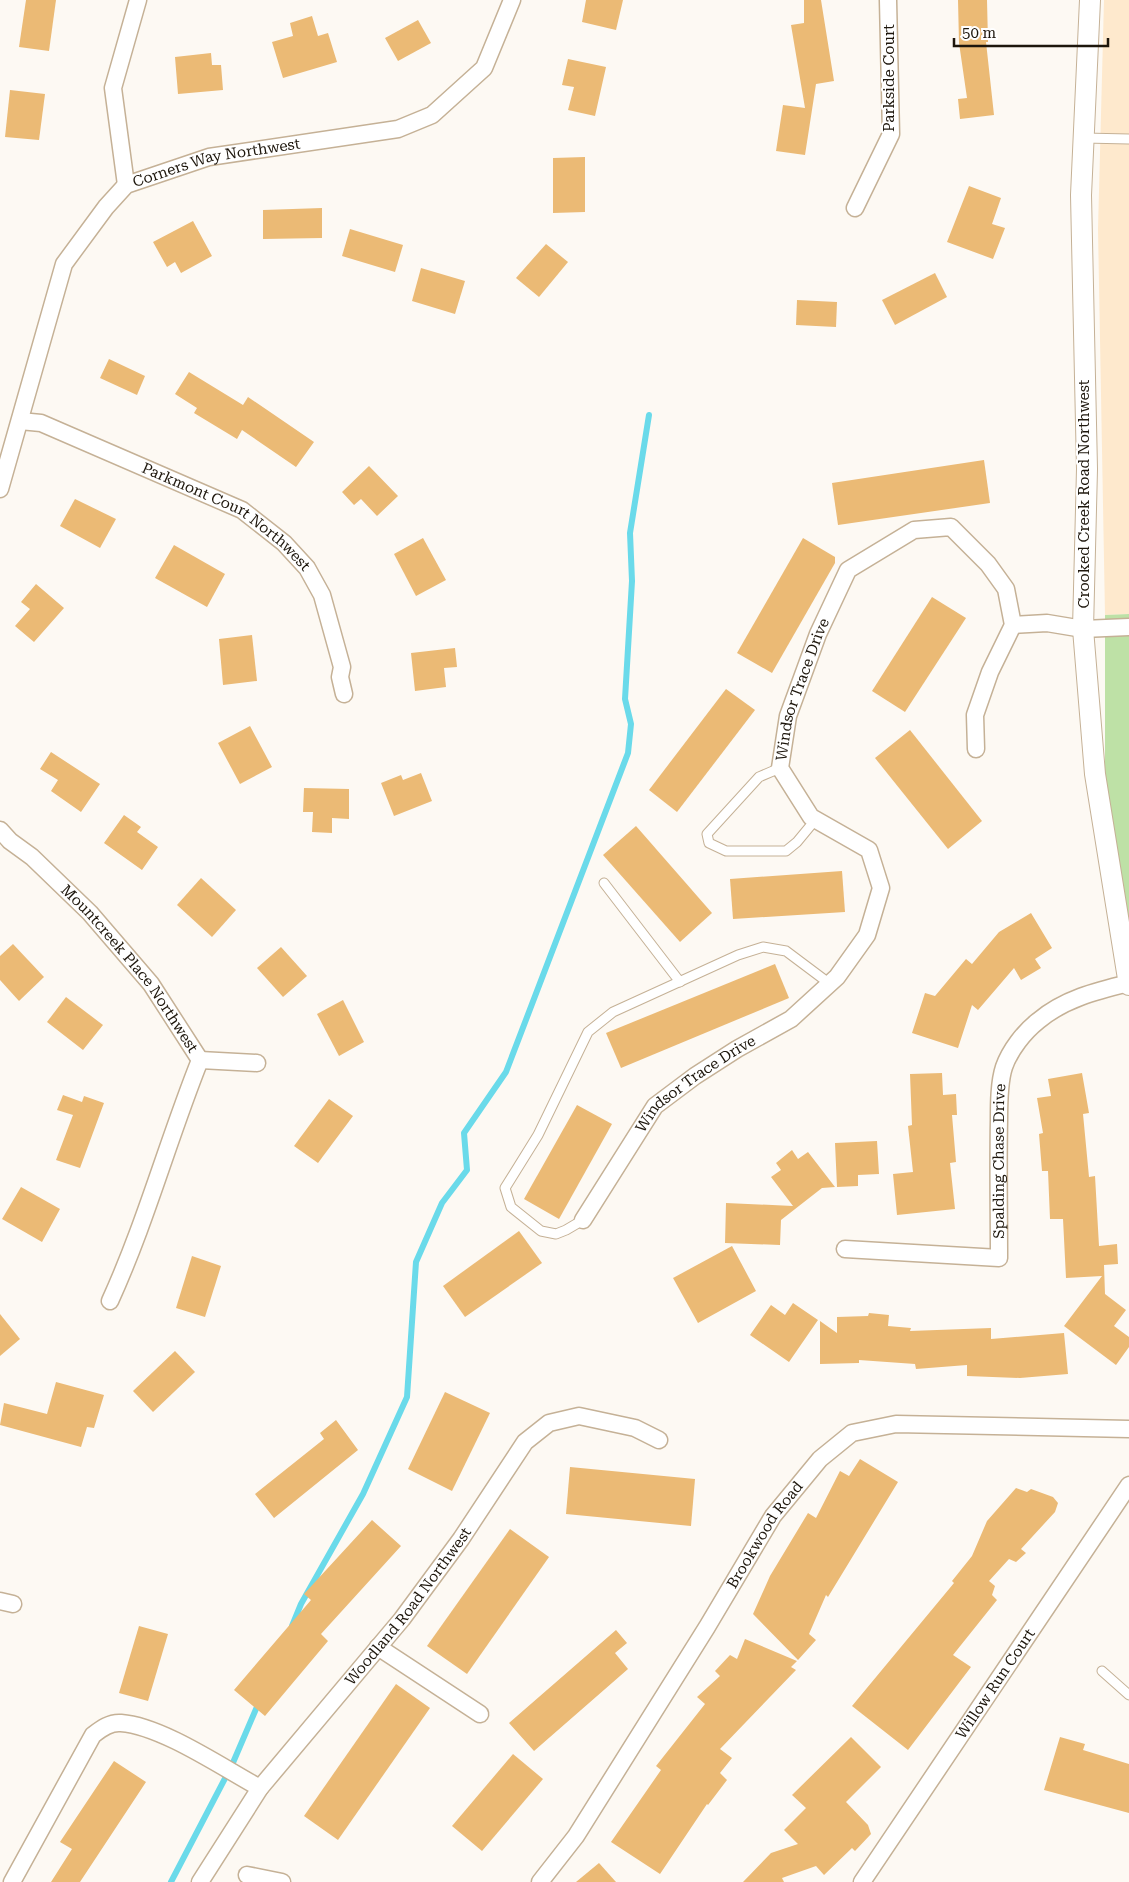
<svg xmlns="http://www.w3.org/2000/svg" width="1129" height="1882" font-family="'Roboto Serif',serif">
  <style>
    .built { fill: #fee9cd }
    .green { fill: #bee1a6 }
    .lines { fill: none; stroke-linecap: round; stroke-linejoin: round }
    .stream { stroke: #6adaea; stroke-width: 6 }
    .building { fill: #ebba75 }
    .service-casing { stroke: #c5b196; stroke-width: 11 }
    .minor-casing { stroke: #c5b196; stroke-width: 19 }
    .tertiary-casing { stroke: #c5b196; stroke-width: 22 }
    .service { stroke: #fff; stroke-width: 9 }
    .minor { stroke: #fff; stroke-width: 16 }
    .tertiary { stroke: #fff; stroke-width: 20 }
    .labels { text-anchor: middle; stroke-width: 4; stroke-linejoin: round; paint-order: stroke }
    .street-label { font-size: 15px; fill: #1d160c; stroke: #fff }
  </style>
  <rect width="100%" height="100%" fill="#fdf9f3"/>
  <path class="built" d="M 1104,0 L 1129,0 L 1129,614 L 1105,615 L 1098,229 Z"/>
  <path class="green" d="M 1129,614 L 1129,955 L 1105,833 L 1105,615 Z"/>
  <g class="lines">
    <g class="stream">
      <path d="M 292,1626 L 301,1604 L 363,1494 L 407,1397 L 416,1262 L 442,1203 L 467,1170 L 464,1133 L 506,1072 L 628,753 L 631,724 L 625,699 L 632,581 L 630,533 L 649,415"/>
      <path d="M 171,1882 L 232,1765 L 259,1702"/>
    </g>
  </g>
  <g class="building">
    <path d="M 26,0 L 56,0 L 49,51 L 19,47 Z"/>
    <path d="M 586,0 L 623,0 L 616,30 L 582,22 Z"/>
    <path d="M 804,0 L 821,0 L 834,81 L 816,84 L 805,155 L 776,151 L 783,105 L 805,108 L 791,25 L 804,23 Z"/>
    <path d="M 958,0 L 987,0 L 988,42 L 986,42 L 994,115 L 960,119 L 958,99 L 967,98 L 959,43 Z"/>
    <path d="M 312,16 L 318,36 L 328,33 L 337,62 L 283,78 L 272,42 L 293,36 L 290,23 Z"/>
    <path d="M 418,20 L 431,43 L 398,61 L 385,38 Z"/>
    <path d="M 211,53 L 212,65 L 221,65 L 223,90 L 178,94 L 175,57 Z"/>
    <path d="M 568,59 L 606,67 L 595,116 L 568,110 L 574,87 L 562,85 Z"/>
    <path d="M 10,90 L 45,94 L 39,140 L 5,137 Z"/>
    <path d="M 585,157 L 585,212 L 553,213 L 553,158 Z"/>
    <path d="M 969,186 L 1001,198 L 992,224 L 1005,228 L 993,259 L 947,242 Z"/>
    <path d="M 322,208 L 322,238 L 263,239 L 263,210 Z"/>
    <path d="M 193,221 L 212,256 L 181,273 L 175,262 L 167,267 L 153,242 Z"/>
    <path d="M 350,229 L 403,245 L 395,272 L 342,256 Z"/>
    <path d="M 546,244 L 568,262 L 539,297 L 516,278 Z"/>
    <path d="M 421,268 L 465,281 L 455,314 L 412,301 Z"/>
    <path d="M 935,273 L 947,297 L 895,325 L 882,300 Z"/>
    <path d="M 797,300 L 837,302 L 836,327 L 796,325 Z"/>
    <path d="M 109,359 L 145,376 L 137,395 L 100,378 Z"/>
    <path d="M 189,372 L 243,405 L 248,397 L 314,442 L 296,467 L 242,430 L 237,439 L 194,413 L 197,408 L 175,394 Z"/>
    <path d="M 984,460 L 990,503 L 838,525 L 832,483 Z"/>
    <path d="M 369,466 L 398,496 L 377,516 L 361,499 L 354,505 L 342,492 Z"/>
    <path d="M 75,499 L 116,519 L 100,548 L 60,526 Z"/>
    <path d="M 423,538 L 446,580 L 416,596 L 394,554 Z"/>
    <path d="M 803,538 L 835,557 L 835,563 L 772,673 L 737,653 Z"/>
    <path d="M 174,545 L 225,574 L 207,607 L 155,578 Z"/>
    <path d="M 36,584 L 64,608 L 34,642 L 15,626 L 30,609 L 21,602 Z"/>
    <path d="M 932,597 L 966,618 L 905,712 L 872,691 Z"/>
    <path d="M 252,635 L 257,681 L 223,685 L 219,639 Z"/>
    <path d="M 455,648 L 457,667 L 444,668 L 446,687 L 415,691 L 411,653 Z"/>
    <path d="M 726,689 L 755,710 L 677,812 L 649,790 Z"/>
    <path d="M 250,726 L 272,767 L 240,784 L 218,743 Z"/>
    <path d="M 910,730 L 982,821 L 948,849 L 875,758 Z"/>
    <path d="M 51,752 L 100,784 L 81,812 L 51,791 L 58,780 L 40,769 Z"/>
    <path d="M 421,773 L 432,801 L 394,816 L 381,783 L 401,775 L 403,780 Z"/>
    <path d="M 304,788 L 349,789 L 349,819 L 332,818 L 332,833 L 312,832 L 313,812 L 303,812 Z"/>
    <path d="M 124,815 L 141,827 L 137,832 L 158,847 L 142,870 L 104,843 Z"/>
    <path d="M 636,826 L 712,913 L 680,942 L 603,855 Z"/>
    <path d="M 842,871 L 845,912 L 733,919 L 730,879 Z"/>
    <path d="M 201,878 L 236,910 L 212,937 L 177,905 Z"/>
    <path d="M 1031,913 L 1052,948 L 1035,959 L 1041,968 L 1021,980 L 1014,968 L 978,1010 L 972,1005 L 958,1048 L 912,1033 L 925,993 L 935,996 L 966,959 L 972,964 L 999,932 Z"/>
    <path d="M 13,944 L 44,977 L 19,1001 L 0,980 L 0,956 Z"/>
    <path d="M 281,947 L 307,976 L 283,997 L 257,968 Z"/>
    <path d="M 775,964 L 789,998 L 621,1068 L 606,1033 Z"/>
    <path d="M 66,997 L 103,1025 L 83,1050 L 47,1022 Z"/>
    <path d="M 343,1000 L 364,1042 L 339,1056 L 317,1014 Z"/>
    <path d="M 942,1073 L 943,1095 L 956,1094 L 957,1115 L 952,1115 L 956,1162 L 950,1163 L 955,1209 L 897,1215 L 893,1174 L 913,1172 L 908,1126 L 912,1125 L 910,1074 Z"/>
    <path d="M 1082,1073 L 1089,1113 L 1083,1114 L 1089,1177 L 1095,1176 L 1099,1246 L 1117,1244 L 1118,1264 L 1104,1265 L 1105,1294 L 1126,1310 L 1114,1326 L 1129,1337 L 1129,1347 L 1116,1365 L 1064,1326 L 1102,1276 L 1066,1278 L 1063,1219 L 1050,1219 L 1048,1171 L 1042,1171 L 1039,1134 L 1043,1133 L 1037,1098 L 1051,1096 L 1048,1079 Z"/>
    <path d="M 63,1095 L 82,1102 L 84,1096 L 104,1103 L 80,1168 L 56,1160 L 73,1115 L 57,1110 Z"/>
    <path d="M 329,1099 L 353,1116 L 318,1163 L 294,1146 Z"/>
    <path d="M 577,1105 L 612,1124 L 559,1219 L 524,1199 Z"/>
    <path d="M 877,1141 L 879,1174 L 858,1175 L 858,1186 L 837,1187 L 835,1143 Z"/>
    <path d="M 792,1150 L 798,1159 L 808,1152 L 835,1187 L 822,1188 L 781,1220 L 780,1245 L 725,1243 L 726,1203 L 793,1206 L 771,1177 L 781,1170 L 776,1163 Z"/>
    <path d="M 21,1187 L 60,1209 L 42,1242 L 2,1219 Z"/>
    <path d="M 519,1231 L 542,1263 L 465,1317 L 443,1286 Z"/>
    <path d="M 732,1246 L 756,1291 L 698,1323 L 673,1278 Z"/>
    <path d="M 192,1256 L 221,1266 L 205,1317 L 176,1308 Z"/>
    <path d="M 793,1303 L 818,1320 L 789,1362 L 750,1335 L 771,1305 L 785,1315 Z"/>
    <path d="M 869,1313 L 889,1315 L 888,1326 L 911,1328 L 910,1331 L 991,1328 L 991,1339 L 1064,1333 L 1068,1374 L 1020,1378 L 967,1376 L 967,1365 L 916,1369 L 915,1364 L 859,1360 L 859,1363 L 820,1364 L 820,1321 L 837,1333 L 837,1317 L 868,1316 Z"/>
    <path d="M 0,1314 L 20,1339 L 0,1356 Z"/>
    <path d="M 175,1351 L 195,1372 L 153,1412 L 133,1391 Z"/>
    <path d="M 56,1382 L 104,1395 L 94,1428 L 87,1427 L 81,1447 L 0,1425 L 4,1403 L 47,1414 Z"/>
    <path d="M 445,1392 L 490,1413 L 452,1491 L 408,1469 Z"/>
    <path d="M 336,1420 L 358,1450 L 274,1518 L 255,1494 L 324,1439 L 320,1433 Z"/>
    <path d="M 860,1459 L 898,1482 L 828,1597 L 826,1595 L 809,1634 L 816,1640 L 798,1660 L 753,1614 L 770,1576 L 808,1513 L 816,1518 L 840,1471 L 849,1476 Z"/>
    <path d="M 570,1467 L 695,1479 L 691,1526 L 566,1514 Z"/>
    <path d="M 1016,1488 L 1027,1492 L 1031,1489 L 1053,1497 L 1058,1503 L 1055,1512 L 1021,1549 L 1026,1553 L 1016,1562 L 1009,1559 L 989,1581 L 995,1586 L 992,1595 L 997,1600 L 953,1655 L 971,1667 L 908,1750 L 852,1706 L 954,1583 L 952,1581 L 972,1556 L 987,1521 Z"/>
    <path d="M 372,1520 L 401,1546 L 321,1634 L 328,1641 L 265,1716 L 234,1690 L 311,1600 L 304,1594 Z"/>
    <path d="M 510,1529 L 549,1557 L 467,1674 L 427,1646 Z"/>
    <path d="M 139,1626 L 168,1634 L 148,1701 L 119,1693 Z"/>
    <path d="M 616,1630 L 627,1643 L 615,1653 L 628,1669 L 534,1751 L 509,1723 Z"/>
    <path d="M 745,1639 L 797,1661 L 791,1667 L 796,1670 L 720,1749 L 732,1758 L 720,1773 L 727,1780 L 708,1805 L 707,1804 L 660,1874 L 611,1842 L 661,1770 L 656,1766 L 705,1704 L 697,1697 L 720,1676 L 715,1671 L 730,1655 L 737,1659 Z"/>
    <path d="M 396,1684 L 430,1708 L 338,1840 L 304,1816 Z"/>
    <path d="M 851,1737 L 881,1767 L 846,1802 L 868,1825 L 871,1834 L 855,1851 L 852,1848 L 824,1875 L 816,1866 L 782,1878 L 784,1882 L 743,1882 L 771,1853 L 798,1844 L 784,1830 L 806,1808 L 792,1795 Z"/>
    <path d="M 1060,1737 L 1085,1744 L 1083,1750 L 1129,1764 L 1129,1813 L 1044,1790 Z"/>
    <path d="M 513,1754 L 543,1779 L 482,1851 L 452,1826 Z"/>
    <path d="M 114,1761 L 146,1782 L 80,1882 L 51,1882 L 72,1849 L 60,1842 Z"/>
    <path d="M 599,1863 L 616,1882 L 576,1882 Z"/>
  </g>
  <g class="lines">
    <g class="service-casing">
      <g id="service">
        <path d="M 1084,138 L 1129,139"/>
        <path d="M 780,768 L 759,777 L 707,834 L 709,843 L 726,851 L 786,851 L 797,842 L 816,819"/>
        <path d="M 604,883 L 680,982"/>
        <path d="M 583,1220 L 566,1230 L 556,1234 L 541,1231 L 511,1207 L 505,1188 L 538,1135 L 588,1032 L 613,1012 L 738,955 L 763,947 L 786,951 L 830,984"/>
        <path d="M 1102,1671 L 1129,1695"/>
      </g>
    </g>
    <g class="minor-casing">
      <g id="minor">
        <path d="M 126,185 L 113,88 L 138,0"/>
        <path d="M 855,208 L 891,134 L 888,0"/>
        <path id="s1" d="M 20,421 L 41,423 L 242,510 L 284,543 L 307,568 L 322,595 L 342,667 L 340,677 L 344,694"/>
        <path id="s2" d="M 0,489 L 64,264 L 106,207 L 126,185 L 209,157 L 398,129 L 432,115 L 484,68 L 512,0"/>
        <path d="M 1013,625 L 1047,623 L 1083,629 L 1129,627"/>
        <path id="s3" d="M 0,830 L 10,841 L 32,857 L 90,913 L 151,984 L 200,1060 C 168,1140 146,1222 110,1301"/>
        <path d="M 200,1060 L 257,1063"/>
        <path id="s4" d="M 583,1220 L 655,1106 L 695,1076 L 737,1049 L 791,1019 L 837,977 L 867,935 L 881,888 L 869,850 L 811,817 L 780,768 L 788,716 L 818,634 L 848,570 L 914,530 L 951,527 L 988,564 L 1006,589 L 1013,625 L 990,672 L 975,715 L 976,749"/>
        <path id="s5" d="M 845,1249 L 999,1258 C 999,1212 998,1166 999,1120 C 999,1104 999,1082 1004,1067 C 1010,1050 1024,1032 1038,1021 C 1064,999 1096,991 1129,983"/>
        <path d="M 0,1601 L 13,1604"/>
        <path d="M 378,1647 L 480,1714"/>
        <path d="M 247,1875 L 282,1882"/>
        <path d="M 12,1882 L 93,1735 C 101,1729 110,1722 121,1723 C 162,1726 223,1768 260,1788"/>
        <path id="s6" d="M 200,1882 L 260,1788 L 402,1619 L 461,1539 L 525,1442 L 549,1423 L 579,1416 L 635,1428 L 659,1440"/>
        <path id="s7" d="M 540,1882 L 576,1836 L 707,1627 L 773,1516 L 820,1459 L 852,1433 L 896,1424 L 1129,1429"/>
        <path id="s8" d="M 862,1882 L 1129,1485"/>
      </g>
    </g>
    <g class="tertiary-casing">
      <path id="tertiary" d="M 1090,0 L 1081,195 L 1087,469 L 1083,629 L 1095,774 L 1129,985"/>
    </g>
    <use href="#service" class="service"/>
    <use href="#minor" class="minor"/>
    <use href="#tertiary" class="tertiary"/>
  </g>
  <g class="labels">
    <g class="street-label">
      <text transform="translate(889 78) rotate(-90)" y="5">Parkside Court</text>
      <text dy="5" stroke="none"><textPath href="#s2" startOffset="428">Corners Way Northwest</textPath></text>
      <text transform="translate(1084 494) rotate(-90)" y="5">Crooked Creek Road Northwest</text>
      <text dy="5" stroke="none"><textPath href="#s1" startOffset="230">Parkmont Court Northwest</textPath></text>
      <text dy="5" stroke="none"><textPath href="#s4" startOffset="706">Windsor Trace Drive</textPath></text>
      <text dy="5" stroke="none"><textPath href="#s3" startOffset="191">Mountcreek Place Northwest</textPath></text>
      <text dy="5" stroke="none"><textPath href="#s4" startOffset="180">Windsor Trace Drive</textPath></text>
      <text dy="5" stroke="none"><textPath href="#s5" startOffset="251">Spalding Chase Drive</textPath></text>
      <text dy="5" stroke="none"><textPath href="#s7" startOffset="414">Brookwood Road</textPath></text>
      <text dy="5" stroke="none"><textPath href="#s6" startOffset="346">Woodland Road Northwest</textPath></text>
      <text dy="5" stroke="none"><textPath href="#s8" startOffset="239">Willow Run Court</textPath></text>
    </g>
  </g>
  <path d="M954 38v8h154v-8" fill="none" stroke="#1d160c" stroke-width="2.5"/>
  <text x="962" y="38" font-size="15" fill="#1d160c" stroke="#ffffff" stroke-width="4" paint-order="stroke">50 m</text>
</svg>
